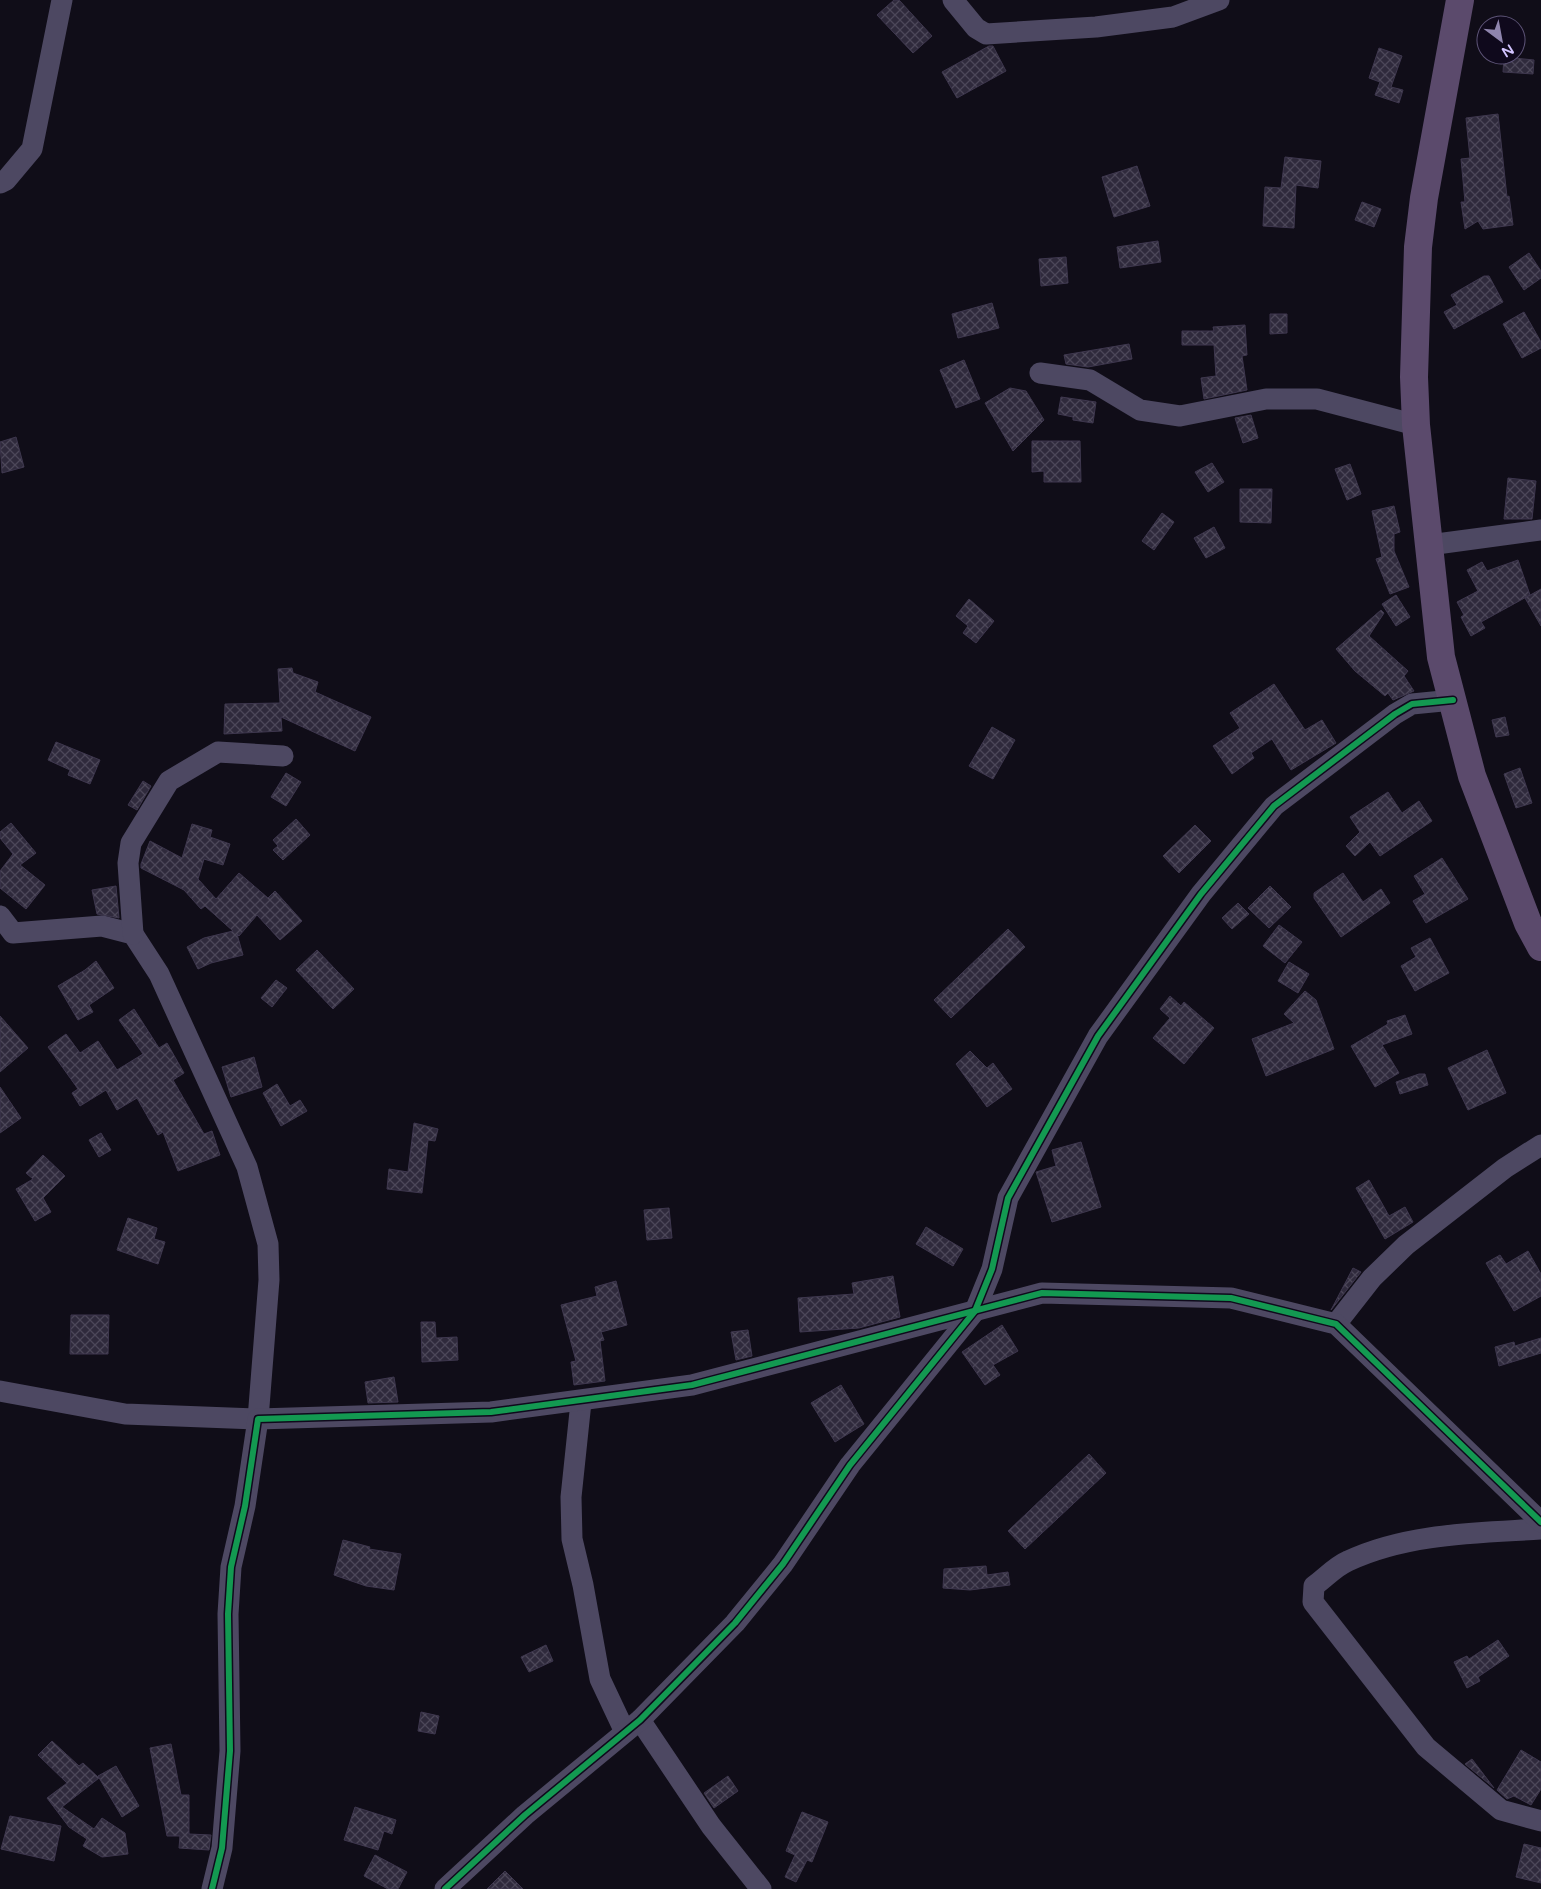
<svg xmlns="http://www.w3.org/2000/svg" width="1541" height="1889" font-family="'Varela Round',sans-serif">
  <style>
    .building { fill: url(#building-cross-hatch); stroke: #3e374e }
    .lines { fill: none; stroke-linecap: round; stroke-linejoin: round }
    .minor { stroke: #4d4862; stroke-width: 21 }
    .major { stroke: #5b4a6c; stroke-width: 28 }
    .cycleway-casing { stroke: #0f091c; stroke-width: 9 }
    .cycleway { stroke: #139951; stroke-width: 6 }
  </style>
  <defs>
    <pattern id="building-cross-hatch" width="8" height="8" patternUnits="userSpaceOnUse" patternTransform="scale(1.25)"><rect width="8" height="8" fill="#2f2a3c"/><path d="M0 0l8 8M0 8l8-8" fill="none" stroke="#4c4759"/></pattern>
  </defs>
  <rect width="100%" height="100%" fill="#100d18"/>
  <g class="building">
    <path d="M 894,0 L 899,0 L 932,36 L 913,53 L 877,15 Z"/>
    <path d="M 989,46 L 993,46 L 1006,71 L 957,98 L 942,72 Z"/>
    <path d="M 1379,48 L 1402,56 L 1391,87 L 1403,90 L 1399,103 L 1375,95 L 1380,82 L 1369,78 Z"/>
    <path d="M 1504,57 L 1534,60 L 1533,74 L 1503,72 Z"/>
    <path d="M 1498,114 L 1507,197 L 1509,196 L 1513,225 L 1483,229 L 1478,221 L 1465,229 L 1461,202 L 1465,202 L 1461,159 L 1470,158 L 1466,118 Z"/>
    <path d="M 1285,157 L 1321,161 L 1318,188 L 1296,185 L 1294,228 L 1263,226 L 1265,187 L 1281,188 Z"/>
    <path d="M 1137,166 L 1150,206 L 1114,217 L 1102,177 Z"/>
    <path d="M 1362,202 L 1381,209 L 1374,227 L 1355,220 Z"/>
    <path d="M 1158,241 L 1161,262 L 1120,268 L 1117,247 Z"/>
    <path d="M 1529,253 L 1541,271 L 1541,278 L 1524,290 L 1509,267 Z"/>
    <path d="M 1066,257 L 1068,283 L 1041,286 L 1039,259 Z"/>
    <path d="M 1484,276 L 1489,276 L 1503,302 L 1454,329 L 1444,312 L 1457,305 L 1451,295 Z"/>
    <path d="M 992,303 L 999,328 L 958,338 L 952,314 Z"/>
    <path d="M 1524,312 L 1541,342 L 1541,348 L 1522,358 L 1503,324 Z"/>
    <path d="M 1270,314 L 1287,314 L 1287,333 L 1270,334 Z"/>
    <path d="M 1245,325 L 1247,355 L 1242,356 L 1247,390 L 1204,399 L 1201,378 L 1216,376 L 1214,345 L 1182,345 L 1182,331 L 1214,331 L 1213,327 Z"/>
    <path d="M 1129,344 L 1132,359 L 1088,367 L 1066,364 L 1064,355 Z"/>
    <path d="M 964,360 L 980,399 L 956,408 L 940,370 Z"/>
    <path d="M 1010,388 L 1026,391 L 1044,420 L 1013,451 L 985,403 Z"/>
    <path d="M 1061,397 L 1096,402 L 1093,423 L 1073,420 L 1073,417 L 1058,414 Z"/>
    <path d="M 1251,415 L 1258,438 L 1243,443 L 1235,418 Z"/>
    <path d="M 16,437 L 24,467 L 2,473 L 0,442 Z"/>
    <path d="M 1032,441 L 1080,441 L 1081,482 L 1044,482 L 1044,471 L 1032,472 Z"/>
    <path d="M 1212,463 L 1224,482 L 1208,492 L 1195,472 Z"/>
    <path d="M 1350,464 L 1361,494 L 1347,500 L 1335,469 Z"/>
    <path d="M 1508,478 L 1536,481 L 1532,519 L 1504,519 Z"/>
    <path d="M 1240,489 L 1272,489 L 1271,523 L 1240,522 Z"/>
    <path d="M 1394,506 L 1400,532 L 1394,534 L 1394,551 L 1409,587 L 1390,594 L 1376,559 L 1382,557 L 1372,511 Z"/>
    <path d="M 1162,513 L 1174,522 L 1154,550 L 1142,541 Z"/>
    <path d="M 1214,527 L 1225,548 L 1206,558 L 1194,538 Z"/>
    <path d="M 1518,560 L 1530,595 L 1481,622 L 1485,628 L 1471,636 L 1461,617 L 1464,615 L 1457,602 L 1478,591 L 1467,570 L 1482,562 L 1487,571 Z"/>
    <path d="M 1541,589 L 1541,626 L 1525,598 Z"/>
    <path d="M 1396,595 L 1410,617 L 1396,626 L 1382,604 Z"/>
    <path d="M 969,599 L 994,621 L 976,643 L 963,633 L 968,626 L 956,616 Z"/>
    <path d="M 1381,610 L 1384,613 L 1369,636 L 1408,671 L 1404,676 L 1414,691 L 1393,700 L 1388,693 L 1385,696 L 1355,671 L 1336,649 Z"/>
    <path d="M 292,668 L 293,673 L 318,682 L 315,692 L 371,717 L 355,751 L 281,717 L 282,731 L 224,734 L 225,704 L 280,703 L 278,669 Z"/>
    <path d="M 1274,684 L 1305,730 L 1322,720 L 1336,743 L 1291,770 L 1272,739 L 1251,753 L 1254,758 L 1232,774 L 1213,746 L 1240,728 L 1230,713 Z"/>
    <path d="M 1505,717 L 1509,735 L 1496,737 L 1492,720 Z"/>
    <path d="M 992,727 L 1015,740 L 993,779 L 969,766 Z"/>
    <path d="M 56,742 L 100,760 L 90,784 L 68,775 L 70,770 L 48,760 Z"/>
    <path d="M 1520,768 L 1532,803 L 1516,808 L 1504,774 Z"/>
    <path d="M 286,773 L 301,782 L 286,806 L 271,797 Z"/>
    <path d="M 143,781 L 151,786 L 137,810 L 128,805 Z"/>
    <path d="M 1388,792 L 1402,813 L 1419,801 L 1432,821 L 1380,856 L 1370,842 L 1355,856 L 1346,846 L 1360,832 L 1350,817 Z"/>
    <path d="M 296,819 L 310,835 L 283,860 L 273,850 L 278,846 L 273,840 Z"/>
    <path d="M 11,823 L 36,853 L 20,865 L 45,885 L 26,909 L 0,888 L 0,871 L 13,854 L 0,838 L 0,832 Z"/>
    <path d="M 192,824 L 212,830 L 210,837 L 230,844 L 223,865 L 204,859 L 198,879 L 216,899 L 239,873 L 268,898 L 275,891 L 302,921 L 280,940 L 257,915 L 239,936 L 237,934 L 243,955 L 211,963 L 198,969 L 187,947 L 204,938 L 233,931 L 205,906 L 201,909 L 184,890 L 141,868 L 141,864 L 150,841 L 182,858 Z"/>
    <path d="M 1195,825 L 1211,841 L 1179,873 L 1163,856 Z"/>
    <path d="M 1442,858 L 1468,899 L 1426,923 L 1413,901 L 1425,894 L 1414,876 Z"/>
    <path d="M 1343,873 L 1363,902 L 1381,889 L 1390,903 L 1341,937 L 1314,898 L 1314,893 Z"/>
    <path d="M 116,886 L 119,918 L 97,914 L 92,890 Z"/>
    <path d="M 1270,886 L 1291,907 L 1269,928 L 1248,908 Z"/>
    <path d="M 1238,903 L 1249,914 L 1232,929 L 1222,918 Z"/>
    <path d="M 1279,925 L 1302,942 L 1285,963 L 1263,946 Z"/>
    <path d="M 1008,929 L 1025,947 L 951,1018 L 934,1000 Z"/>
    <path d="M 1430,938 L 1449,973 L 1415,991 L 1401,966 L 1416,957 L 1411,948 Z"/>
    <path d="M 317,950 L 354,989 L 333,1009 L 296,970 Z"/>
    <path d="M 96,961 L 114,988 L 89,1005 L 93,1012 L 78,1020 L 58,986 L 85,970 Z"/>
    <path d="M 1289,962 L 1309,974 L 1298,993 L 1278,981 Z"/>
    <path d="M 276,980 L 287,988 L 272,1007 L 261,998 Z"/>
    <path d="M 1305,991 L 1316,1000 L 1334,1049 L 1266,1076 L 1252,1039 L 1294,1023 L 1284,1014 Z"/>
    <path d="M 1170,996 L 1181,1006 L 1184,1002 L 1214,1028 L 1184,1064 L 1153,1038 L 1170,1018 L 1160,1009 Z"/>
    <path d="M 134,1009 L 159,1048 L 167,1043 L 184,1073 L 173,1080 L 204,1134 L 212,1131 L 220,1155 L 178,1171 L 163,1132 L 158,1135 L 137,1098 L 117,1110 L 106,1090 L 80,1106 L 72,1093 L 78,1089 L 48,1047 L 66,1034 L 80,1053 L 98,1041 L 117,1070 L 143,1054 L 119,1020 Z"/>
    <path d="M 1405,1015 L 1412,1034 L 1382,1045 L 1399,1073 L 1375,1087 L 1351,1046 L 1388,1024 L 1387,1021 Z"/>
    <path d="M 0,1016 L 28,1048 L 0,1072 Z"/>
    <path d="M 1487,1050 L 1506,1093 L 1468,1110 L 1448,1068 Z"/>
    <path d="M 970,1051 L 987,1068 L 993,1063 L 1012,1089 L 987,1107 L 956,1064 Z"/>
    <path d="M 254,1057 L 262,1087 L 231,1097 L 222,1067 Z"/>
    <path d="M 1419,1074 L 1425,1074 L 1428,1085 L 1400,1094 L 1396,1082 Z"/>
    <path d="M 277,1084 L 290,1106 L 300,1100 L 307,1111 L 281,1126 L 263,1093 Z"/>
    <path d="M 0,1087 L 21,1118 L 0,1133 Z"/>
    <path d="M 414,1123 L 438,1129 L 435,1141 L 428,1140 L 422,1193 L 387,1189 L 389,1169 L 408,1172 Z"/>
    <path d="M 101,1133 L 111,1150 L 99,1157 L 89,1140 Z"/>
    <path d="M 1081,1142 L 1101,1207 L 1052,1222 L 1036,1172 L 1056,1166 L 1052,1150 Z"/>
    <path d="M 43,1155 L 65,1176 L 43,1198 L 51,1212 L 35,1221 L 16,1189 L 33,1179 L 26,1173 Z"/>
    <path d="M 1369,1180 L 1389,1216 L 1405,1207 L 1413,1222 L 1385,1239 L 1356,1188 Z"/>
    <path d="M 669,1208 L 672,1238 L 647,1240 L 644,1210 Z"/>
    <path d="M 128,1218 L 157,1228 L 154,1239 L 165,1242 L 158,1264 L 117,1250 Z"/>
    <path d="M 926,1227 L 963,1249 L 953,1266 L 916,1244 Z"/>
    <path d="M 1528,1251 L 1541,1274 L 1541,1296 L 1514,1311 L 1486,1263 L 1500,1255 L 1506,1264 Z"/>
    <path d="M 1353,1268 L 1361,1272 L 1331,1310 Z"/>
    <path d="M 893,1276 L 900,1317 L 859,1328 L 800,1332 L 798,1298 L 854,1294 L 852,1283 Z"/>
    <path d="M 616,1281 L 627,1325 L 601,1332 L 604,1340 L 600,1341 L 605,1381 L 574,1385 L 571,1362 L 576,1361 L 561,1305 L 597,1296 L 595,1287 Z"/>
    <path d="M 71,1315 L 109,1315 L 108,1354 L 70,1354 Z"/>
    <path d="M 421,1322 L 435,1322 L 436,1338 L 457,1337 L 458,1360 L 422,1362 Z"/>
    <path d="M 1002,1325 L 1018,1351 L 993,1365 L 1000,1375 L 985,1385 L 962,1352 Z"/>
    <path d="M 748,1330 L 752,1356 L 736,1360 L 731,1332 Z"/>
    <path d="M 1541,1338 L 1541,1353 L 1499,1366 L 1495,1347 L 1514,1342 L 1515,1346 Z"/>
    <path d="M 394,1377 L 398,1402 L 368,1403 L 365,1382 Z"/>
    <path d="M 841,1385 L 864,1424 L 835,1442 L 811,1403 Z"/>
    <path d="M 1089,1454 L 1106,1473 L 1025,1549 L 1008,1531 Z"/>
    <path d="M 343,1540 L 370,1547 L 369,1549 L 401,1554 L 394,1590 L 366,1586 L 334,1575 Z"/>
    <path d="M 986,1566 L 987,1575 L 1008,1572 L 1010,1585 L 970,1590 L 943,1588 L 944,1569 Z"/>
    <path d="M 1498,1640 L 1509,1656 L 1478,1677 L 1480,1681 L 1467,1688 L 1454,1662 L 1467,1656 L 1469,1659 Z"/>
    <path d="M 546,1645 L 553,1661 L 529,1672 L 521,1657 Z"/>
    <path d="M 421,1712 L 439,1716 L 435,1734 L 418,1731 Z"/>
    <path d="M 52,1741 L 79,1766 L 83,1763 L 99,1778 L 62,1807 L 94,1829 L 102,1818 L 125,1833 L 128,1854 L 102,1857 L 83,1846 L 87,1839 L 69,1827 L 47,1798 L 67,1783 L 38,1755 Z"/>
    <path d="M 171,1744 L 181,1795 L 189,1795 L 189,1834 L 211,1835 L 209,1850 L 179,1848 L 180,1836 L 167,1836 L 150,1748 Z"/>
    <path d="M 1521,1750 L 1541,1762 L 1541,1789 L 1531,1805 L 1514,1796 L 1507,1799 L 1497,1790 Z"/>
    <path d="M 1472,1759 L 1494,1788 L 1465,1764 Z"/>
    <path d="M 116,1766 L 139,1806 L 122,1817 L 98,1776 Z"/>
    <path d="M 728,1776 L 738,1791 L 714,1808 L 704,1793 Z"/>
    <path d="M 355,1807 L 396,1820 L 392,1834 L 384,1831 L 378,1850 L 344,1840 Z"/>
    <path d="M 802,1812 L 828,1822 L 812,1862 L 807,1860 L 796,1882 L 785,1877 L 795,1855 L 786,1851 Z"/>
    <path d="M 10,1816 L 61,1826 L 54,1861 L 1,1849 Z"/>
    <path d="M 1524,1844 L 1541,1848 L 1541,1883 L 1516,1877 Z"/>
    <path d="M 375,1855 L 407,1872 L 398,1889 L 388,1889 L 364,1876 Z"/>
    <path d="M 505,1871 L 523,1889 L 487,1889 Z"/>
  </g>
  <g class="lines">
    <g class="minor">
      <path d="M 953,0 L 976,28 L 986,34 L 1096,27 L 1173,17 L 1219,0"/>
      <path d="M 0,183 L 6,180 L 32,149 L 62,0"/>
      <path d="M 1040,373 L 1090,380 L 1140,410 L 1180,416 L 1266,399 L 1317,399 L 1416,425"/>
      <path d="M 1429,545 L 1541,530"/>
      <path d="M 0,916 L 13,933 L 102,926 L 133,934 L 159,974 L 247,1167 L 268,1244 L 269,1280 L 258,1419 L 125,1414 L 0,1391"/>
      <path d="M 133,934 L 128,863 L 131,843 L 169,781 L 218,752 L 283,756"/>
      <path d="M 1336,1324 L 1372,1278 L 1406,1245 L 1505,1168 L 1541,1145"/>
      <path d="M 581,1402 L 571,1497 L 572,1539 L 583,1585 L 600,1679 L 625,1732"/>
      <path d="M 1541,1529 C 1478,1533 1407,1533 1348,1561 C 1336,1566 1325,1578 1314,1586 L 1313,1602 L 1426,1747 L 1501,1810 L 1541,1821"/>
      <path d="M 640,1720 L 711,1826 L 761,1889"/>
      <path d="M 212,1889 L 222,1848 L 230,1751 L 228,1614 L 231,1567 L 245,1506 L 258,1419 L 491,1412 L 692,1385 L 1042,1293 L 1231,1298 L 1336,1324 L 1541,1522"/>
      <path d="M 445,1889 L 525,1815 L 640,1720 L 735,1623 L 783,1564 L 850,1465 L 975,1311 L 992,1269 L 1008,1198 L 1098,1036 L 1201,894 L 1274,806 L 1395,714 L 1412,704 L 1453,700"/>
    </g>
    <path class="major" d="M 1460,0 L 1424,198 L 1418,247 L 1414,377 L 1416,425 L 1441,657 L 1472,776 L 1528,923 L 1541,947"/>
    <g class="cycleway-casing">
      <g id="cycleway">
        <path d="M 212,1889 L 222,1848 L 230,1751 L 228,1614 L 231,1567 L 245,1506 L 258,1419 L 491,1412 L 692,1385 L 1042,1293 L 1231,1298 L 1336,1324 L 1541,1522"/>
        <path d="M 445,1889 L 525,1815 L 640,1720 L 735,1623 L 783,1564 L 850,1465 L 975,1311 L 992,1269 L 1008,1198 L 1098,1036 L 1201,894 L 1274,806 L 1395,714 L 1412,704 L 1453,700"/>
      </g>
    </g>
    <use href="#cycleway" class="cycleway"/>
  </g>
  <g transform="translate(1501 40) rotate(148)"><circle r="24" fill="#0f091c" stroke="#5d5477"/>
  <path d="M0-4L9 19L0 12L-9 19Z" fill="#8f85ae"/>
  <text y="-8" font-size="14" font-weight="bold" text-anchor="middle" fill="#d3c5ff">N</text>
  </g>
</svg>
